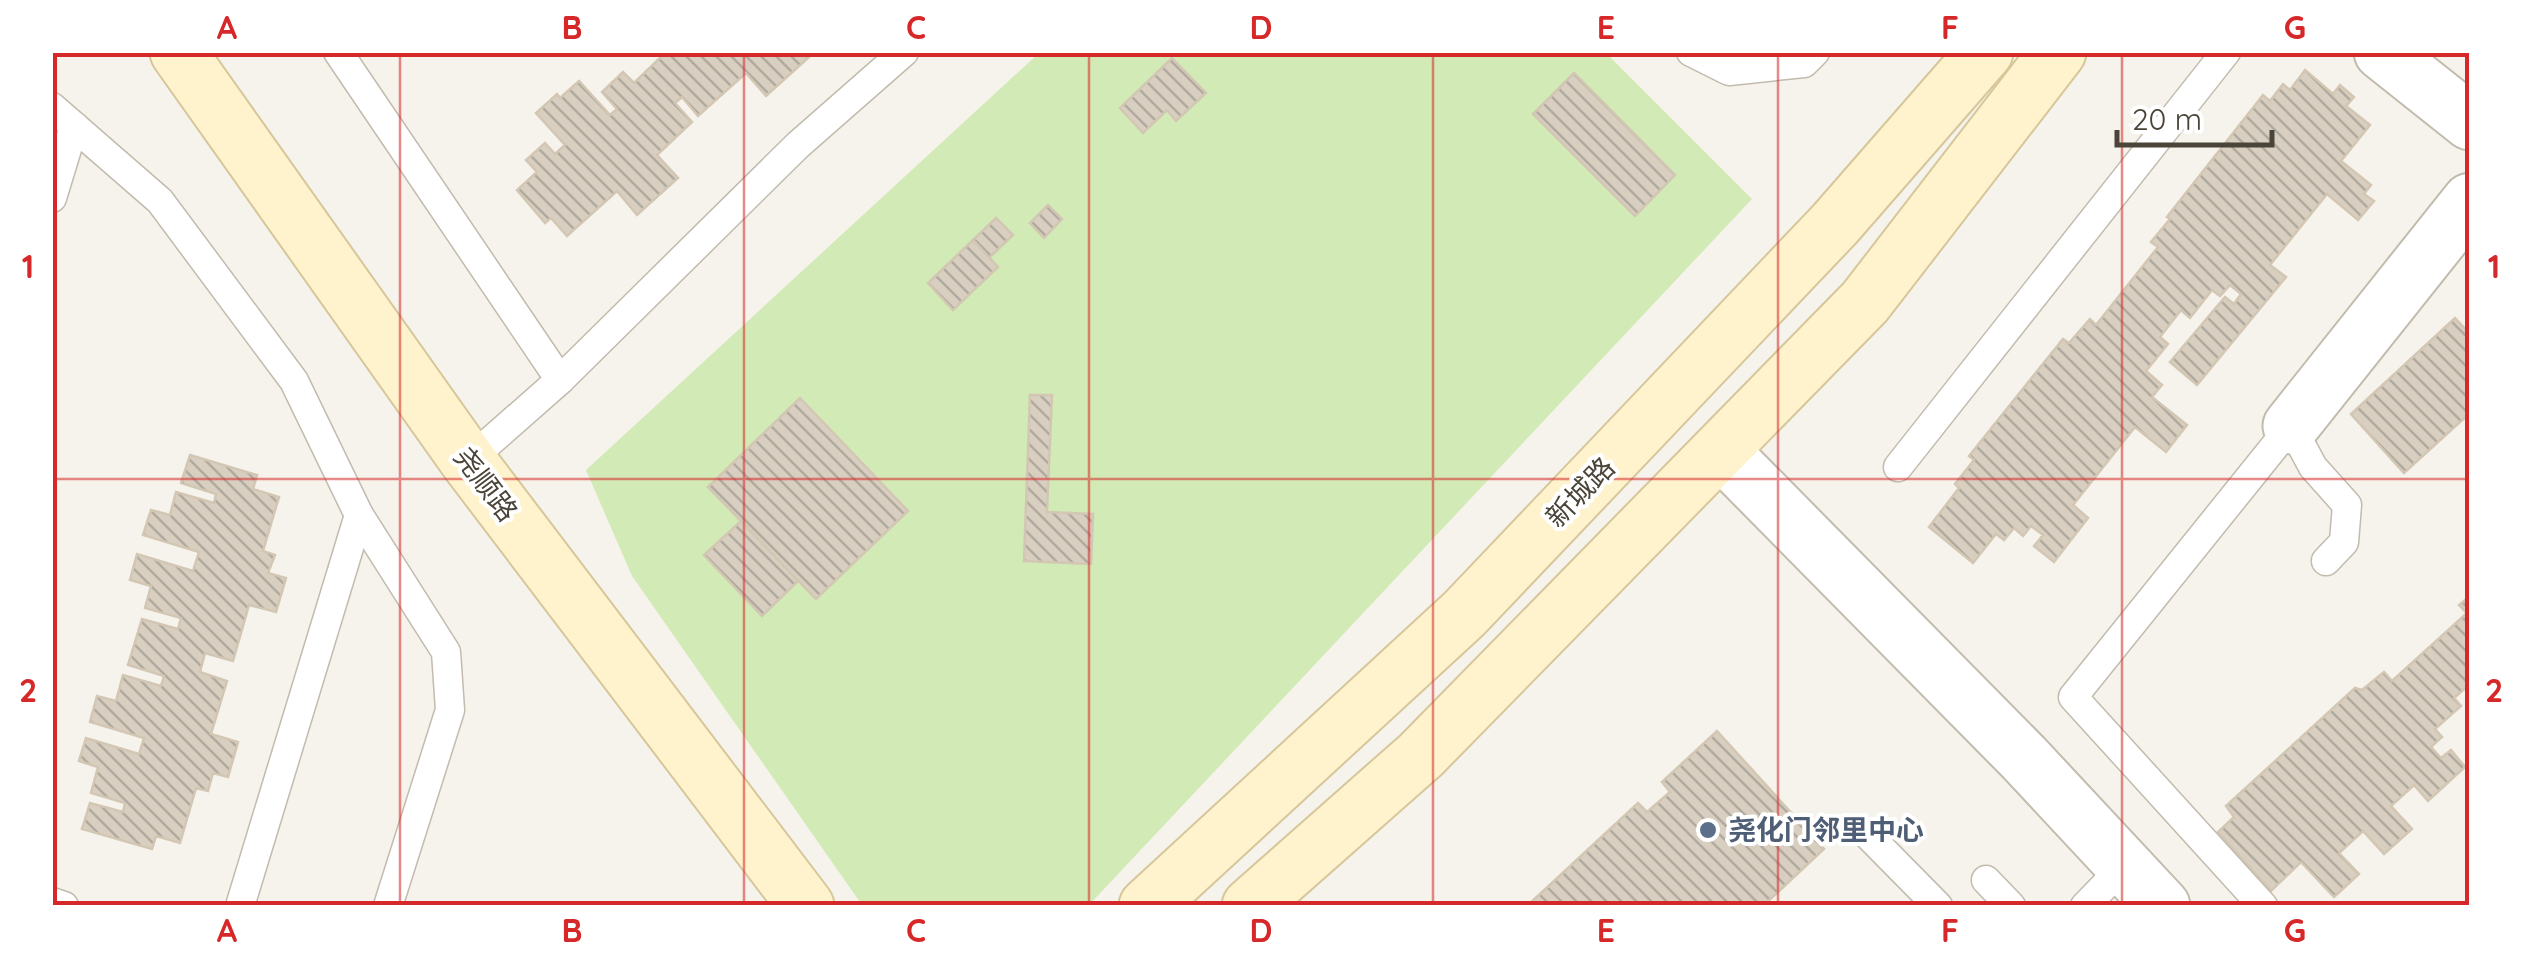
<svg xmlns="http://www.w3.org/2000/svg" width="2522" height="958" font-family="Quicksand,'Noto Sans SC',sans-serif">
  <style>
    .green { fill: #d2eab5 }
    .building { fill: url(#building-back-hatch); stroke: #d3c7b4; stroke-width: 2.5 }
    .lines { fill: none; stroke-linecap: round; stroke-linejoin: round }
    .service-casing { stroke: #c2bbae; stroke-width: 31 }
    .minor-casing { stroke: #c2bbae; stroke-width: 59 }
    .secondary-casing { stroke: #d6c79b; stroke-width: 59 }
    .service { stroke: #fff; stroke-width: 28 }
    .minor { stroke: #fff; stroke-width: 55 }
    .secondary { stroke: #fff3cd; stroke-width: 55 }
    .grid { fill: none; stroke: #d62828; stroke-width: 2.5; stroke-opacity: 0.55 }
    .service-dot { fill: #5c6f8a; stroke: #fff; stroke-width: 4 }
    .labels { text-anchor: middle; stroke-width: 8; stroke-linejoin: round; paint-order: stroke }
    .street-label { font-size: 28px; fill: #4b4439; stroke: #fff }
    .service-label { font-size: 28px; font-weight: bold; fill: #4e5e75; stroke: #fff; text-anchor: start }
    .neatline { fill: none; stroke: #d62828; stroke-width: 4 }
    .grid-label { font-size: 32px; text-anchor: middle; font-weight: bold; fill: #d62828 }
  </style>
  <defs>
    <pattern id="building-back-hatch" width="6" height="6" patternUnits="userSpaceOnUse" patternTransform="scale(2.5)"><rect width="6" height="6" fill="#d8cfc1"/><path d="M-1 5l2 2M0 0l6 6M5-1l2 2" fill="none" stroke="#b1aa9e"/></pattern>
  </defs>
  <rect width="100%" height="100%" fill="#f6f3ec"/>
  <path class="green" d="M 1039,53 L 1606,53 L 1752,199 L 1089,905 L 862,905 L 632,576 L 586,470 Z"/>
  <g class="building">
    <path d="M 666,52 L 805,52 L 809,57 L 766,96 L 746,73 L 698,116 L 682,97 L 675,103 L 692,122 L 657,155 L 678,178 L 637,215 L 617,191 L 567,236 L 551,218 L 545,223 L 517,190 L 537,172 L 526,160 L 545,143 L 555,154 L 565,145 L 536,113 L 557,94 L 560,98 L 579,81 L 610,115 L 617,109 L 602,92 L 623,72 L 634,83 Z"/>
    <path d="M 1172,58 L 1206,93 L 1176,121 L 1167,110 L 1143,133 L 1120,108 Z"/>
    <path d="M 2305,70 L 2333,94 L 2340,85 L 2354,97 L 2346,106 L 2370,125 L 2341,161 L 2371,185 L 2364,194 L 2374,201 L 2358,220 L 2327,194 L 2270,265 L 2286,277 L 2197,385 L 2170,362 L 2225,297 L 2234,304 L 2241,294 L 2230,285 L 2220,296 L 2212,290 L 2190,318 L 2181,310 L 2160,337 L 2168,344 L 2146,371 L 2162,385 L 2152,397 L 2187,425 L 2166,452 L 2135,427 L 2073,505 L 2088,518 L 2054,562 L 2034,546 L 2043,535 L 2031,526 L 2023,536 L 2014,528 L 2004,540 L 1996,534 L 1973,563 L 1929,527 L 1959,488 L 1955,484 L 1974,460 L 1969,456 L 2063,339 L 2069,343 L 2090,319 L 2096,325 L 2158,247 L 2151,242 L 2170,219 L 2167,217 L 2263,95 L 2270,101 L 2283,84 L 2290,90 Z"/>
    <path d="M 1574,73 L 1675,175 L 1635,216 L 1533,114 Z"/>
    <path d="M 1048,205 L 1062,219 L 1044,238 L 1030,223 Z"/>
    <path d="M 996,218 L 1013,235 L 989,258 L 973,240 Z"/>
    <path d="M 973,240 L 998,267 L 953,310 L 928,283 Z"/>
    <path d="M 2455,318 L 2470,334 L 2470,413 L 2404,473 L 2351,414 Z"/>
    <path d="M 1030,395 L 1052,395 L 1047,512 L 1093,514 L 1091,564 L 1024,561 Z"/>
    <path d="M 800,398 L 908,511 L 816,599 L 708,487 Z"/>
    <path d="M 190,455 L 257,475 L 253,489 L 279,497 L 263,551 L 275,555 L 268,573 L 286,578 L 276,612 L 249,605 L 233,661 L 205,653 L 200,672 L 227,681 L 211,734 L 238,742 L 228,777 L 213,773 L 208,791 L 196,788 L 180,843 L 156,836 L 152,849 L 82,829 L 90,803 L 123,812 L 125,803 L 91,793 L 98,767 L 79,761 L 86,738 L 139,754 L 144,738 L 90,722 L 97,696 L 116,701 L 123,675 L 161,686 L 164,676 L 128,665 L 142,619 L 178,629 L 181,618 L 145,608 L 151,586 L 130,580 L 137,554 L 193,571 L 199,552 L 143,535 L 151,510 L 170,515 L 176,492 L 214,503 L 216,494 L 181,483 Z"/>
    <path d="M 741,521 L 798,581 L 762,616 L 704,555 Z"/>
    <path d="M 2470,596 L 2470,684 L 2454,698 L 2461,706 L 2435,729 L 2442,737 L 2431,747 L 2441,758 L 2451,750 L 2465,767 L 2428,801 L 2414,785 L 2391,806 L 2412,829 L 2384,854 L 2363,831 L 2339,853 L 2359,874 L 2334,897 L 2301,862 L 2271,891 L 2218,832 L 2234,817 L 2226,806 L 2355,688 L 2362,690 L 2384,672 L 2392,681 L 2467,613 L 2459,605 Z"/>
    <path d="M 1717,731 L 1824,849 L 1763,906 L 1527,906 L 1638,803 L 1647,812 L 1670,792 L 1662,782 Z"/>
  </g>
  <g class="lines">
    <g class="service-casing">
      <g id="service">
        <path d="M 338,52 L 560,380"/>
        <path d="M 1691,52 L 1729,71 L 1804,63 L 1815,52"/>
        <path d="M 52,107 L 160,201 L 294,381 L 359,515 L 446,652 L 450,710 L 388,906"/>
        <path d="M 52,198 L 74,126"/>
        <path d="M 468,461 L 560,380 L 798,145 L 904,52"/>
        <path d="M 1898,467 L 2226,52"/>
        <path d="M 1866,833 L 1938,906"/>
        <path d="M 1986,880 L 2011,906"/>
        <path d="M 52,902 L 64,906"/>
        <path d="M 240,906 L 359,515"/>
        <path d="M 2085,906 L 2125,865"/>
        <path d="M 2263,906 L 2073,697 L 2291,426 L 2313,467 L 2347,505 L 2344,542 L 2326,561"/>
      </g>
    </g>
    <g class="minor-casing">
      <g id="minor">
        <path d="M 2382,52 L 2470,122"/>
        <path d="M 2291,426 L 2470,201"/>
        <path d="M 1721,451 L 2024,758 L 2162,906"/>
      </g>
    </g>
    <g class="secondary-casing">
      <g id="secondary">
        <path d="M 178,52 L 468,461 L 806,906"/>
        <path d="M 1147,906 L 1464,614 L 1835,224 L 1985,52"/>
        <path d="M 1250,906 L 1421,755 L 1865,302 L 2058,52"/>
      </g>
    </g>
    <use href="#service" class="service"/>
    <use href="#minor" class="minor"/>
    <use href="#secondary" class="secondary"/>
  </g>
  <path class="grid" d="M 400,52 L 400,906M 744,52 L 744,906M 1089,52 L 1089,906M 1433,52 L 1433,906M 1778,52 L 1778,906M 2122,52 L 2122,906M 52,479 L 2470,479"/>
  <circle class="service-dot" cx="1708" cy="830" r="10"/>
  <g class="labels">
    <g class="street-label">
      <text transform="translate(486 484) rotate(53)" y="10">尧顺路</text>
      <text transform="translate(1580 492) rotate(-46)" y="10">新城路</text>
    </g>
    <g class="service-label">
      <text x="1728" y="840">尧化门邻里中心</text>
    </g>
  </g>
  <rect width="2522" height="958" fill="none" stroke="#ffffff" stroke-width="110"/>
  <path d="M2117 130v15h155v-15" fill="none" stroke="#4b4439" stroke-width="5"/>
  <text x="2132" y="130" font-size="30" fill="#4b4439" stroke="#ffffff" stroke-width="8" paint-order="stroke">20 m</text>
  <rect x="55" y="55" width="2412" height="848" class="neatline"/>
  <g class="grid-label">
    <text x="227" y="39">A</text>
    <text x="572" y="39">B</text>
    <text x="916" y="39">C</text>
    <text x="1261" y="39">D</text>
    <text x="1606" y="39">E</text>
    <text x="1950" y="39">F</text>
    <text x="2295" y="39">G</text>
    <text x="28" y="278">1</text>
    <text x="2494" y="278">1</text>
    <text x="28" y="702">2</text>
    <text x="2494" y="702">2</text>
    <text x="227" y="942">A</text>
    <text x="572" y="942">B</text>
    <text x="916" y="942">C</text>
    <text x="1261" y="942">D</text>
    <text x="1606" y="942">E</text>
    <text x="1950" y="942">F</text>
    <text x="2295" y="942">G</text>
  </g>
</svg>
